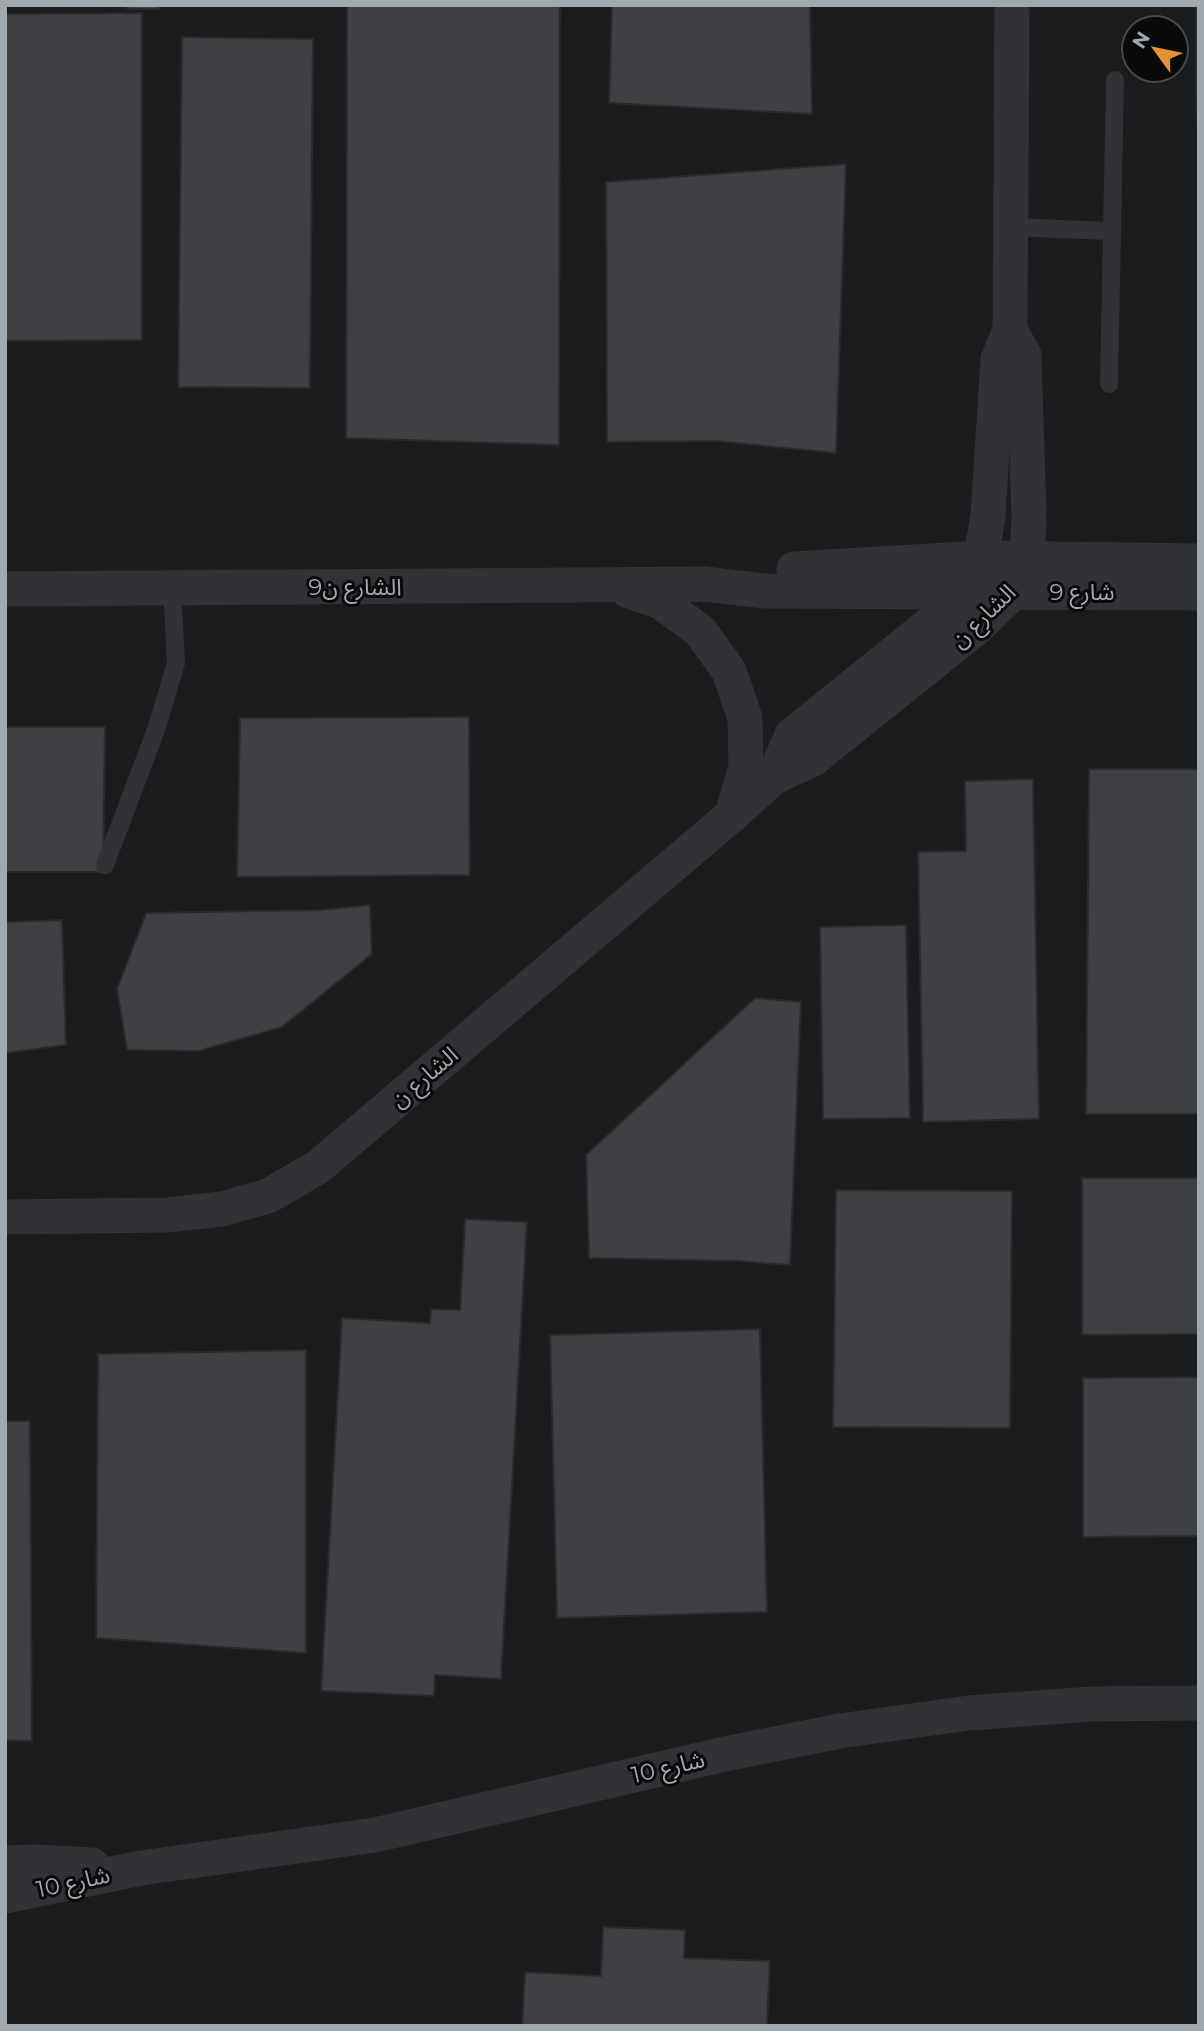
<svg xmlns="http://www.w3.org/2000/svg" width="1204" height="2031" font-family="Montserrat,'Noto Sans Arabic',sans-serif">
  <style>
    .built { fill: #1b1c1d; fill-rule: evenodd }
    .building { fill: #3e4043; stroke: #292a2c; stroke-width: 2 }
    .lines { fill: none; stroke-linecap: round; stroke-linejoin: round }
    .lane { stroke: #313235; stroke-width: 18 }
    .street { stroke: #313235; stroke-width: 35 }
    .labels { text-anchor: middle; stroke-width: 6; stroke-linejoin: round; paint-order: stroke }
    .street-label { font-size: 23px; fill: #a1a8b0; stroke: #0a0a0b }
  </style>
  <rect width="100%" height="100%" fill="#0f0f10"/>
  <path class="built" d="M 5,5 L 1199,5 L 1199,2026 L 5,2026 ZM 1134,28 L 1176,28 L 1176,70 L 1134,70 Z"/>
  <g class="building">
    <path d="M 118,5 L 159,5 L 159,9 L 130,9 Z"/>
    <path d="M 347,5 L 560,5 L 559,445 L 346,438 Z"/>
    <path d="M 612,5 L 810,5 L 812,114 L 609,103 Z"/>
    <path d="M 1196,5 L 1199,5 L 1199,178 L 1196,91 Z"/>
    <path d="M 142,13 L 142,340 L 5,341 L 5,14 Z"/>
    <path d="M 182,37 L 313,39 L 310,388 L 178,387 Z"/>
    <path d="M 846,164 L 836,453 L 715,441 L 607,442 L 606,182 Z"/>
    <path d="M 469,717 L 470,875 L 237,877 L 240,718 Z"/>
    <path d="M 5,727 L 105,727 L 103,872 L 5,872 Z"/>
    <path d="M 1089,769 L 1199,769 L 1199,1114 L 1086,1114 Z"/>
    <path d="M 1033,779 L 1039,1119 L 923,1122 L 918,852 L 966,851 L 965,781 Z"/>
    <path d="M 370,905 L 372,954 L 282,1027 L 198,1051 L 127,1050 L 117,989 L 146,913 L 320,910 Z"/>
    <path d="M 62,920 L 66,1045 L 5,1053 L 5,922 Z"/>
    <path d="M 906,925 L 910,1118 L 823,1119 L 820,927 Z"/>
    <path d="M 755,998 L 801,1002 L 790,1265 L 737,1261 L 589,1258 L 586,1155 Z"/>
    <path d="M 1082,1178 L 1199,1178 L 1199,1334 L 1082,1335 Z"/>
    <path d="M 836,1190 L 1012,1191 L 1010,1428 L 833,1427 Z"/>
    <path d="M 465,1219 L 527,1222 L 501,1679 L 435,1675 L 434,1696 L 321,1691 L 342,1318 L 430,1323 L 431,1309 L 460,1310 Z"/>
    <path d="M 760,1329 L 767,1612 L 557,1618 L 550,1335 Z"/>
    <path d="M 306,1350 L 306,1653 L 96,1638 L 98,1354 Z"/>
    <path d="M 1199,1377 L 1199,1536 L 1083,1537 L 1083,1378 Z"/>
    <path d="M 5,1421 L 30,1421 L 32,1741 L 5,1740 Z"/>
    <path d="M 603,1927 L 685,1930 L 684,1958 L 770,1961 L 767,2026 L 522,2026 L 525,1972 L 601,1976 Z"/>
  </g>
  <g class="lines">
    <g class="lane">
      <path d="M 1010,227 L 1111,231"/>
      <path d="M 1109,384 L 1115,80"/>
      <path d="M 105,865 L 157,727 L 176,663 L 172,588"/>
    </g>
    <g class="street">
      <path d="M 794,569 L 981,558 L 1199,561"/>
      <path d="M 5,589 L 704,584 L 766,591 L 1199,593"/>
      <path d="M 627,590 L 661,602 L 700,631 L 729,671 L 745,718 L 746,767 L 732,815"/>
      <path d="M 774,777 L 792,735 L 947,610 L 965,591 L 975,575 L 981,558 L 988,516 L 998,359 L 1010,330 L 1012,5"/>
      <path d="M 5,1217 L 167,1215 L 222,1209 L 268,1196 L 318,1167 L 732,815 L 774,777 L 813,759 L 975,629 L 1014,592 L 1023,577 L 1027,558 L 1029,517 L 1024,355 L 1010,330"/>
      <path d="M 5,1863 L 34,1862 L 92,1865"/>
      <path d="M 5,1896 L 141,1868 L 375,1835 L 725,1754 L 840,1731 L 969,1713 L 1091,1704 L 1199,1703"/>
    </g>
  </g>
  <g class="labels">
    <g class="street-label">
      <text x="355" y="595">الشارع ن9</text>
      <text x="1082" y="600">شارع 9</text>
      <text transform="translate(983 616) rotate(-44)" y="8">الشارع ن</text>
      <text transform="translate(424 1077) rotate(-40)" y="8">الشارع ن</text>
      <text transform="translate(668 1767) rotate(-13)" y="8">شارع 10</text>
      <text transform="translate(73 1882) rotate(-12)" y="8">شارع 10</text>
    </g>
  </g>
  <rect width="1204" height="2031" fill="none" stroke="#a1a8b0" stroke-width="14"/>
  <g transform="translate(1155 49) rotate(303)"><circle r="33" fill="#0a0a0b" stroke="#46494d" stroke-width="2"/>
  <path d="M0-5L12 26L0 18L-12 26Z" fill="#e49334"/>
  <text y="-10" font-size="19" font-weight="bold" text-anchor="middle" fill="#a1a8b0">N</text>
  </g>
</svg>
